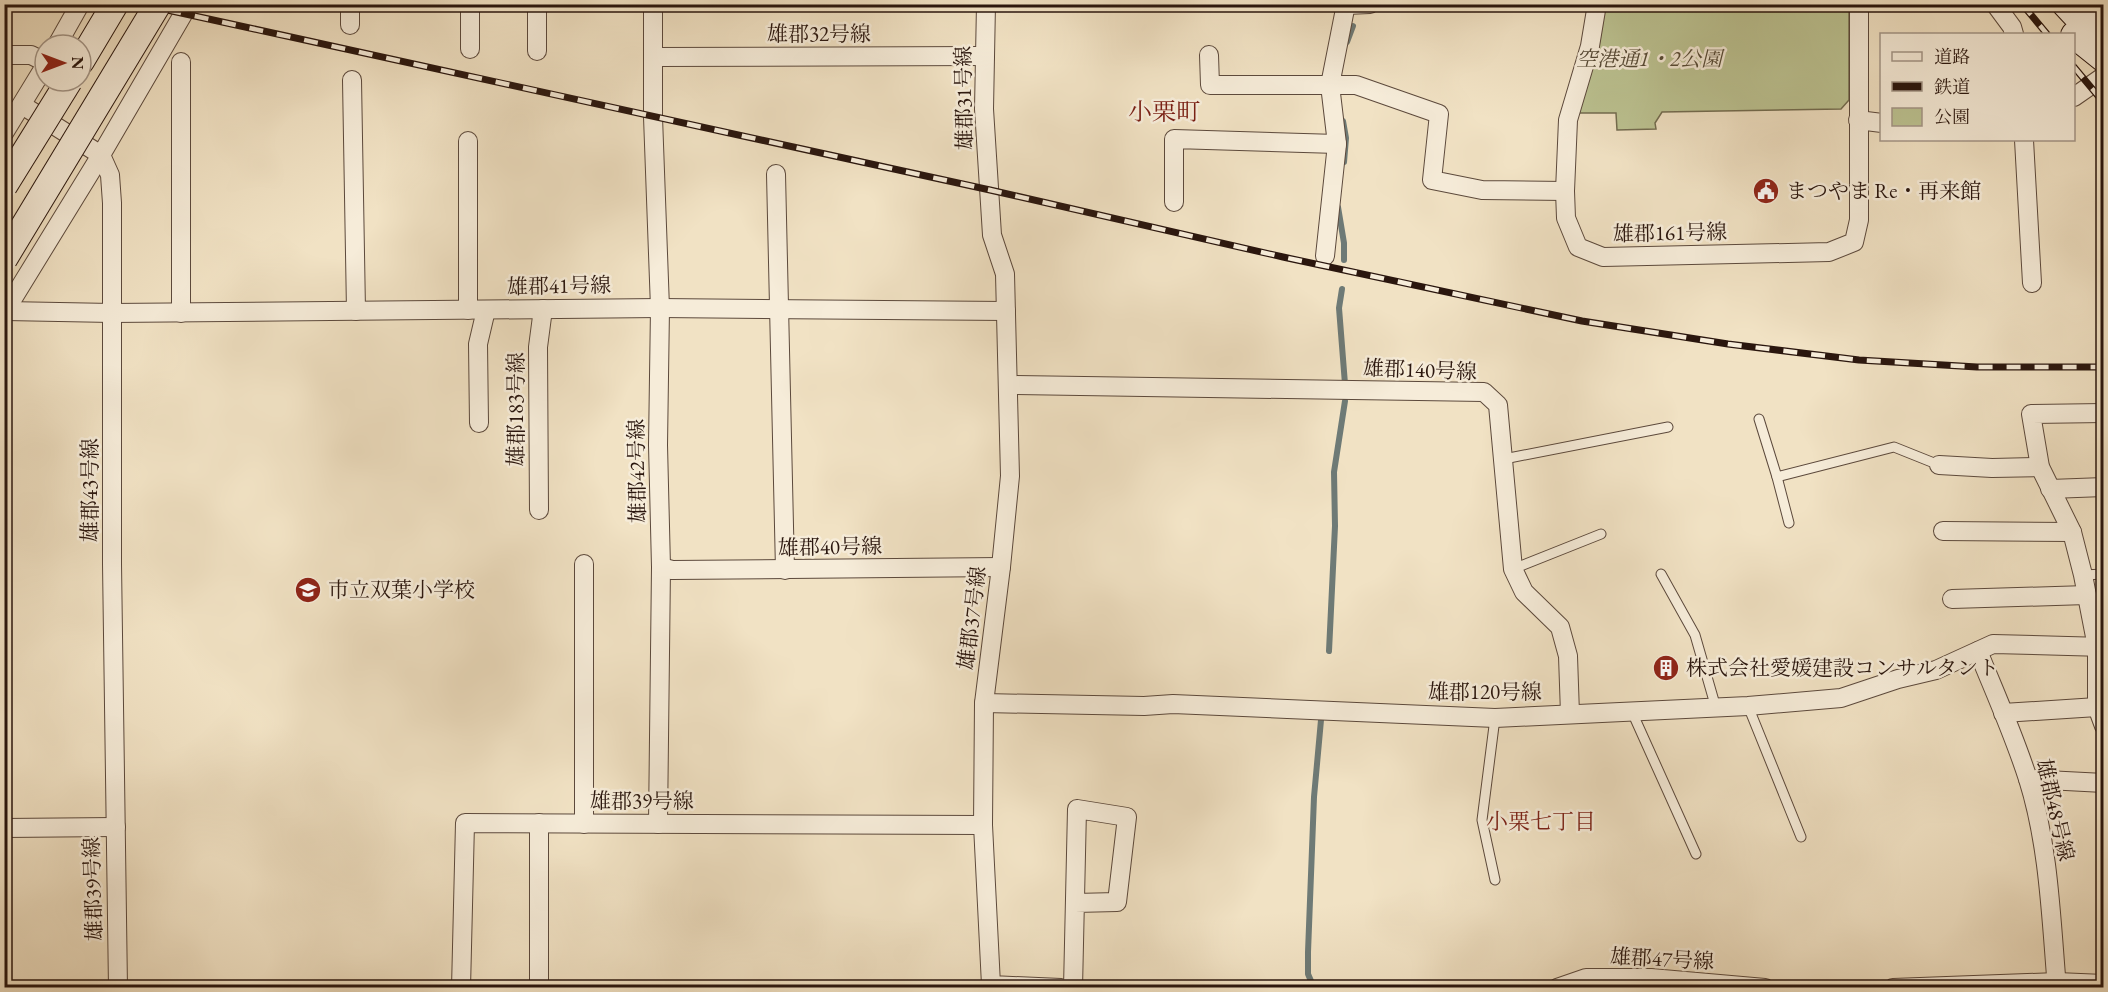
<svg xmlns="http://www.w3.org/2000/svg" width="2108" height="992" font-family="'EB Garamond','Noto Serif JP',serif">
  <style>
    .green { fill: #bcc392; stroke: #736c50; stroke-width: 1.5 }
    .lines { fill: none; stroke-linecap: round; stroke-linejoin: round }
    .stream { stroke: #6e7a76; stroke-width: 6 }
    .lane-casing { stroke: #5c493c; stroke-width: 11 }
    .street-casing { stroke: #5c493c; stroke-width: 20 }
    .secondary-casing { stroke: #2a160e; stroke-width: 28 }
    .lane { stroke: #f6ecd9; stroke-width: 9 }
    .street { stroke: #f6ecd9; stroke-width: 18 }
    .secondary { stroke: #f6ecd9; stroke-width: 26 }
    .rail-casing { stroke: #2a160e; stroke-width: 7 }
    .rail { stroke: #f6ecd9; stroke-width: 4.5; stroke-dasharray: 14; stroke-linecap: butt }
    .secondary-bridge-casing { stroke: #2a160e; stroke-width: 28; stroke-linecap: butt }
    .secondary-bridge { stroke: #f6ecd9; stroke-width: 26 }
    .labels { text-anchor: middle; stroke-width: 5; stroke-linejoin: round; paint-order: stroke }
    .street-label { font-size: 21px; fill: #2a160e; stroke: #f6ecd9 }
    .park-label { font-size: 21px; font-style: italic; fill: #564a36; stroke: #f6ecd9 }
    .poi-label { font-size: 21px; fill: #2a160e; stroke: #f6ecd9; text-anchor: start }
    .neighbourhood-label { font-size: 22px; fill: #7a1f14; stroke: #f6ecd9 }
    .quarter-label { font-size: 24px; fill: #7a1f14; stroke: #f6ecd9 }
  </style>
  <rect width="100%" height="100%" fill="#f1e2c4"/>
  <filter id="stains"><feTurbulence type="fractalNoise" baseFrequency=".00333" numOctaves="4"/><feColorMatrix values="0 0 0 0 .2 0 0 0 0 .09 0 0 0 0 .02 0 0 0 .5 -.17"/></filter>
  <radialGradient id="worn" r=".72"><stop offset=".6" stop-color="#630" stop-opacity="0"/><stop offset="1" stop-color="#630" stop-opacity=".3"/></radialGradient>
  <path class="green" d="M 1604,5 L 1849,5 L 1849,100 L 1841,109 L 1662,112 L 1655,123 L 1656,129 L 1617,130 L 1616,113 L 1577,113 Z"/>
  <g class="lines">
    <g class="stream">
      <path d="M 1347,42 L 1353,26"/>
      <path d="M 1343,121 L 1346,138 L 1344,162"/>
      <path d="M 1338,207 L 1344,243 L 1344,260"/>
      <path d="M 1342,289 L 1339,308 L 1345,384"/>
      <path d="M 1329,651 L 1335,526 L 1334,472 L 1345,401"/>
      <path d="M 1314,988 L 1308,974 L 1308,952 L 1314,797 L 1321,720"/>
    </g>
    <g class="lane-casing">
      <g id="lane">
        <path d="M 1759,419 L 1777,477 L 1789,523"/>
        <path d="M 1504,459 L 1668,427"/>
        <path d="M 1777,477 L 1894,447 L 1939,465"/>
        <path d="M 1513,569 L 1601,534"/>
        <path d="M 1661,574 L 1695,635 L 1716,708"/>
        <path d="M 2083,575 L 2104,574"/>
        <path d="M 1748,706 L 1801,837"/>
        <path d="M 1632,712 L 1696,854"/>
        <path d="M 1495,718 L 1482,820 L 1495,880"/>
      </g>
    </g>
    <g class="street-casing">
      <g id="street">
        <path d="M 350,4 L 350,25"/>
        <path d="M 470,4 L 470,49"/>
        <path d="M 537,4 L 537,51"/>
        <path d="M 653,4 L 653,117 L 660,308 L 658,445 L 661,567 L 658,824"/>
        <path d="M 986,4 L 984,109 L 992,235 L 1005,274 L 1010,476 L 1001,567 L 984,703 L 983,825 L 991,985 L 1061,988"/>
        <path d="M 1597,4 L 1590,46 L 1568,120 L 1565,191 L 1566,218 L 1578,247 L 1603,257 L 1829,252 L 1854,242 L 1859,220 L 1859,4"/>
        <path d="M 1995,4 L 2012,27 L 2014,34"/>
        <path d="M 1346,5 L 1370,4"/>
        <path d="M 57,45 L 79,6"/>
        <path d="M 4,55 L 31,55 L 45,62"/>
        <path d="M 1209,55 L 1210,85 L 1356,85 L 1439,114 L 1432,180 L 1482,190 L 1565,191"/>
        <path d="M 653,57 L 985,56"/>
        <path d="M 181,62 L 181,313"/>
        <path d="M 352,80 L 356,311"/>
        <path d="M 2074,97 L 2104,76"/>
        <path d="M 22,105 L 101,155"/>
        <path d="M 1858,120 L 1882,123"/>
        <path d="M 4,133 L 45,66"/>
        <path d="M 2024,140 L 2032,283"/>
        <path d="M 468,141 L 468,310"/>
        <path d="M 101,155 L 110,175 L 112,203 L 112,564 L 118,988"/>
        <path d="M 776,174 L 785,570"/>
        <path d="M 1174,202 L 1174,139 L 1337,144"/>
        <path d="M 1325,256 L 1337,144 L 1330,85 L 1346,4"/>
        <path d="M 6,311 L 112,313 L 660,308 L 1006,311"/>
        <path d="M 4,313 L 101,155 L 189,4"/>
        <path d="M 1009,385 L 1484,392 L 1498,405 L 1513,569 L 1524,592 L 1560,627 L 1568,656 L 1570,714"/>
        <path d="M 2104,413 L 2031,414 L 2040,467 L 2072,532 L 2083,575 L 2097,647 L 2097,707 L 2104,726"/>
        <path d="M 479,423 L 478,344 L 486,310"/>
        <path d="M 1939,465 L 1992,468 L 2040,467"/>
        <path d="M 2050,489 L 2104,487"/>
        <path d="M 539,510 L 538,347 L 543,309"/>
        <path d="M 1943,531 L 2072,532"/>
        <path d="M 584,564 L 584,824"/>
        <path d="M 661,567 L 672,570 L 1001,567"/>
        <path d="M 1952,599 L 2087,595"/>
        <path d="M 1978,651 C 1995,693 2014,735 2028,779 C 2049,846 2051,918 2057,988"/>
        <path d="M 984,703 L 1144,706 L 1173,704 L 1495,718 L 1748,706 L 1841,698 L 1898,679 L 1936,670 L 1993,644 L 2104,647"/>
        <path d="M 2003,713 L 2097,707"/>
        <path d="M 2028,779 L 2104,783"/>
        <path d="M 539,823 L 539,988"/>
        <path d="M 4,828 L 116,827"/>
        <path d="M 461,988 L 465,823 L 983,825"/>
        <path d="M 1073,988 L 1077,809 L 1127,817 L 1117,902 L 1075,903"/>
        <path d="M 1557,988 L 1586,978 L 1651,978 L 1765,988"/>
        <path d="M 1893,988 L 2057,982 L 2104,984"/>
      </g>
    </g>
    <g class="secondary-casing">
      <g id="secondary">
        <path d="M 2065,4 L 2079,19 L 2104,38"/>
        <path d="M 2079,19 C 2089,25 2099,22 2104,11"/>
        <path d="M 2074,35 L 2104,59"/>
        <path d="M 81,61 L 115,4"/>
      </g>
    </g>
    <use href="#lane" class="lane"/>
    <use href="#street" class="street"/>
    <use href="#secondary" class="secondary"/>
    <g class="rail-casing">
      <g id="rail">
        <path d="M 140,4 L 990,190 L 1283,257 L 1582,321 L 1728,344 L 1859,360 L 1977,367 L 2104,367"/>
        <path d="M 2022,4 L 2047,34"/>
        <path d="M 2074,67 L 2104,103"/>
      </g>
    </g>
    <use href="#rail" class="rail"/>
    <g class="secondary-bridge-casing">
      <g id="secondary-bridge">
        <path d="M 4,186 L 69,81"/>
        <path d="M 4,259 L 158,4"/>
      </g>
    </g>
    <use href="#secondary-bridge" class="secondary-bridge"/>
  </g>
  <defs>
    <g id="civic-disc" transform="scale(1.35)"><circle r="9.5" fill="#8f2418" stroke="#f6ecd9"/><path d="M-.6-6.5H3V-4.5H.6V-3L4-1V1h2V6H-6V1h2V-1L-.6-3ZM-1.2 2.5V6h2.4V2.5Z" fill="#fff"/></g>
    <g id="school-disc" transform="scale(1.35)"><circle r="9.5" fill="#8f2418" stroke="#f6ecd9"/><path d="M0-5L7-2L0 1L-7-2ZM-4 1L0 2.5L4 1V4Q0 6-4 4Z" fill="#fff"/></g>
    <g id="building-disc" transform="scale(1.35)"><circle r="9.5" fill="#8f2418" stroke="#f6ecd9"/><path d="M-4-6H4V6H1V3H-1V6H-4ZM-2.5-4.3h1.7v1.8h-1.7ZM.8-4.3h1.7v1.8H.8ZM-2.5-1h1.7V.8h-1.7ZM.8-1h1.7V.8H.8Z" fill="#fff"/></g>
  </defs>
  <g fill-rule="evenodd">
    <use href="#civic-disc" x="1766" y="191"/>
    <use href="#school-disc" x="308" y="590"/>
    <use href="#building-disc" x="1666" y="668"/>
  </g>
  <g class="labels">
    <g class="street-label">
      <text x="819" y="41">雄郡32号線</text>
      <text transform="translate(964 98) rotate(-91)" y="7">雄郡31号線</text>
      <text transform="translate(1670 233) rotate(-1)" y="7">雄郡161号線</text>
      <text transform="translate(559 286) rotate(-1)" y="7">雄郡41号線</text>
      <text transform="translate(1420 370) rotate(2)" y="7">雄郡140号線</text>
      <text transform="translate(516 409) rotate(-90)" y="7">雄郡183号線</text>
      <text transform="translate(637 471) rotate(-91)" y="7">雄郡42号線</text>
      <text transform="translate(90 490) rotate(-90)" y="7">雄郡43号線</text>
      <text transform="translate(830 547) rotate(-1)" y="7">雄郡40号線</text>
      <text transform="translate(972 618) rotate(-83)" y="7">雄郡37号線</text>
      <text x="1485" y="699">雄郡120号線</text>
      <text x="642" y="808">雄郡39号線</text>
      <text transform="translate(2055 810) rotate(77)" y="7">雄郡48号線</text>
      <text transform="translate(93 889) rotate(-92)" y="7">雄郡39号線</text>
      <text transform="translate(1662 959) rotate(3)" y="7">雄郡47号線</text>
    </g>
    <g class="park-label">
      <text x="1649" y="66">空港通1・2公園</text>
    </g>
    <g class="poi-label">
      <text x="1786" y="198">まつやま Re・再来館</text>
      <text x="328" y="597">市立双葉小学校</text>
      <text x="1686" y="675">株式会社愛媛建設コンサルタント</text>
    </g>
    <g class="neighbourhood-label">
      <text x="1541" y="829">小栗七丁目</text>
    </g>
    <g class="quarter-label">
      <text x="1164" y="120">小栗町</text>
    </g>
  </g>
  <rect width="2108" height="992" fill="none" stroke="#f1e2c4" stroke-width="24"/>
  <rect x="6" y="6" width="2096" height="980" fill="none" stroke="#2a160e" stroke-width="3"/>
  <rect x="12" y="12" width="2084" height="968" fill="none" stroke="#2a160e" stroke-width="1.5"/>
  <rect x="1880" y="33" width="195" height="108" fill="#f6ecd9" stroke="#a49688" stroke-width="1.5"/>
  <rect x="1892" y="52" width="30" height="9" fill="#f6ecd9" stroke="#a49688" stroke-width="1.5"/>
  <text x="1934" y="63" font-size="18" fill="#2a160e">道路</text>
  <rect x="1892" y="82" width="30" height="9" fill="#2a160e" stroke="#a49688" stroke-width="1.5"/>
  <text x="1934" y="93" font-size="18" fill="#2a160e">鉄道</text>
  <rect x="1892" y="108" width="30" height="18" fill="#bcc392" stroke="#a49688" stroke-width="1.5"/>
  <text x="1934" y="123" font-size="18" fill="#2a160e">公園</text>
  <g transform="translate(63 63) rotate(90)"><circle r="28" fill="#f6ecd9" stroke="#a49688" stroke-width="1.5"/>
  <path d="M0-4.5L10 22L0 15L-10 22Z" fill="#8f2418"/>
  <text y="-9" font-size="16" font-weight="bold" text-anchor="middle" fill="#2a160e">N</text>
  </g>
  <rect width="100%" height="100%" filter="url(#stains)"/>
  <rect width="100%" height="100%" fill="url(#worn)"/>
</svg>
